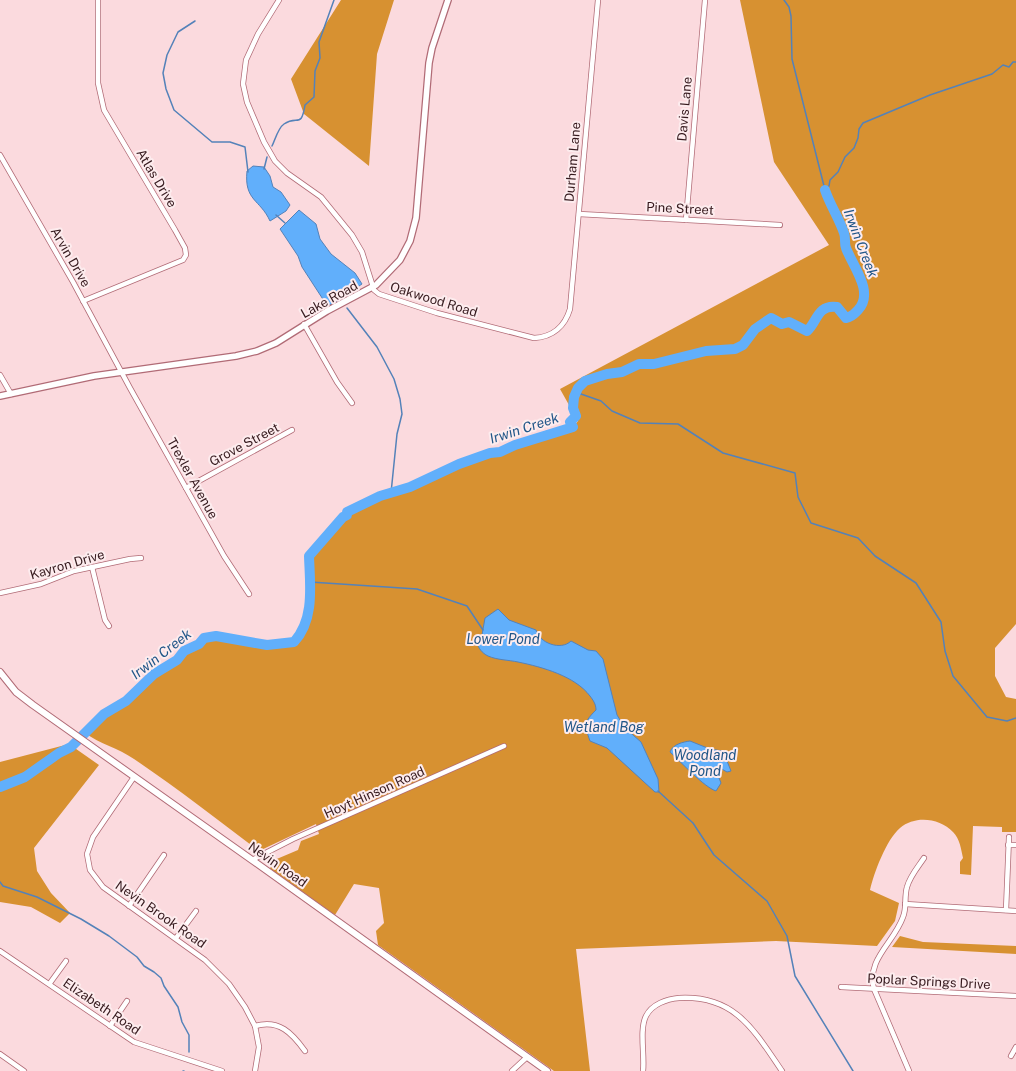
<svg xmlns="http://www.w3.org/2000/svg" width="1016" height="1071" font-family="'Public Sans',sans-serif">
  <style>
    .forest { fill: #d79131 }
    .water { fill: #61affb; stroke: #5482b9 }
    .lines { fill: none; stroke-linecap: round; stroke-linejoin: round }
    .stream { stroke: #5482b9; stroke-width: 1.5 }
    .river { stroke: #61affb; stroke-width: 10 }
    .minor-casing { stroke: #b16b76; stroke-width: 6 }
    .tertiary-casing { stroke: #b16b76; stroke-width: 8 }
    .secondary-casing { stroke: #b16b76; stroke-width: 8 }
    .minor { stroke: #fff; stroke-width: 4.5 }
    .tertiary { stroke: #fff; stroke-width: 5.5 }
    .secondary { stroke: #fff; stroke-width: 6 }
    .labels { text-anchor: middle; stroke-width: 4; stroke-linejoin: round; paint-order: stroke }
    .street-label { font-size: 13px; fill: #361a1e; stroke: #fdecee }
    .water-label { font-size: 14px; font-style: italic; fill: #215688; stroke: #fdecee }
  </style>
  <rect width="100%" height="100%" fill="#fbdade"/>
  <g class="forest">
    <path d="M 341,0 L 394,0 L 377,54 L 369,166 L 304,114 L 291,79 Z"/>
    <path d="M 740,0 L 1016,0 L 1016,624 L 995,648 L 995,676 L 1006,697 L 1016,699 L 1016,832 L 1002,832 L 1002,827 L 973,826 L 971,875 L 960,874 L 960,862 L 963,858 C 961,849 960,839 953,832 C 940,818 915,815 900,828 C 886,840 874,873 870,890 L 899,903 L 895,921 L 877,946 L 776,941 L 576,949 L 590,1071 L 554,1071 L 378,945 L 376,931 L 384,923 L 379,888 L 354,884 L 335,915 L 270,869 L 272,861 L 298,850 L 301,841 L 319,834 L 316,824 L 259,851 C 218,820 177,788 134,759 C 118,748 100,744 85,733 L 104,714 L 126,701 L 154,674 L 177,660 L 184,651 L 199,644 L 204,638 L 216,636 L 267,645 L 294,642 C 315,619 310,585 309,556 L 343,517 L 347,515 L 347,512 L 380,496 L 410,487 L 459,464 L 490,453 L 500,452 L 515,445 L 573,427 L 578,421 L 560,389 L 829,245 L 774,162 Z"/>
    <path d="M 69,744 L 99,765 L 34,848 L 37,871 L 51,893 L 70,913 L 60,923 L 31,907 L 0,902 L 0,762 Z"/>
    <path d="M 900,936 L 923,942 L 1016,946 L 1016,954 L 892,947 Z"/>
  </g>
  <g class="water">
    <path d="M 253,166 L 264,167 L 270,176 L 273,187 L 281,192 L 290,205 L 286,211 L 270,221 C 260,199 244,201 247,171 Z"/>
    <path d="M 299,210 L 316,224 L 320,239 L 331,254 L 355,273 L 362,284 C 357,288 352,289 348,292 C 339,300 341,307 326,304 L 302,267 L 298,256 L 280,229 Z"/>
    <path d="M 498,609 L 509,620 L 536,630 C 539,643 561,651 571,641 L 588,650 L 596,651 L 603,659 L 617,715 L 625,728 L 641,742 L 658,779 L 659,792 L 655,792 L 607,748 L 590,741 C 584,724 584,722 596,710 C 596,704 593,700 590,696 C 575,676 542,667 518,662 C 509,660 497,660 488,656 C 482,653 478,648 477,642 L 482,635 L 485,618 Z"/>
    <path d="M 690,741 L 710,749 L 722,751 L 728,757 L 727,761 L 731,771 L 727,772 L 720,768 L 717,773 L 721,783 L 716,791 C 704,787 681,762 670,752 C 673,744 683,742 690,741 Z"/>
  </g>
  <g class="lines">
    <g class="stream">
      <path d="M 784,0 L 789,7 L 791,16 L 792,59 L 825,190"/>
      <path d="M 195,21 L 178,32 L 167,55 L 163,73 L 166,89 L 174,110 L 212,142 L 230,142 L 245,147 L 248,172"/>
      <path d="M 272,146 C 275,140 278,128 284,124 C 298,115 301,129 305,105 L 314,97 L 315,71 L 320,58 L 319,42 L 334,0"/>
      <path d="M 264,169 L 267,157"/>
      <path d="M 825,190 L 829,186 L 830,180 L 838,172 L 845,157 L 854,148 L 858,138 L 859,129 L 863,123 L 930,95 L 992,74 L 1003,65 L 1009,67 L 1013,62 L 1016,62"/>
      <path d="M 276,215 L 285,223"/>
      <path d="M 347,308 L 377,347 L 394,379 L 400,399 L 402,414 L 397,434 L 391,493"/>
      <path d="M 574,397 L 581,394 L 601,401 L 612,411 L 640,423 L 678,424 L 723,453 L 795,473 L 798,497 L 811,523 L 858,538 L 875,556 L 916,583 L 941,622 L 945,651 L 953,676 L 987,717 L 1007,721 L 1016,718"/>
      <path d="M 310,582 L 417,589 L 467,606 L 483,630"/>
      <path d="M 658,791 L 693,823 L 714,855 L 767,901 L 787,936 L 795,976 L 853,1071"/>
      <path d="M 0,882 L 3,886 L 37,897 L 81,919 L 109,936 L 137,957 L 144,966 L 154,972 L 161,978 L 164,986 L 178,1007 L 182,1022 L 189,1035 L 189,1052"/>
      <path d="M 183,1071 L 184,1071"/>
    </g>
    <path class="river" d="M 0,787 L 25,777 L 59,753 L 71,747 L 104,714 L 126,701 L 154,674 L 177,660 L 184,651 L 199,644 L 204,638 L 216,636 L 267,645 L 294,642 C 315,619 310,585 309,556 L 343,517 L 347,515 L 347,512 L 380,496 L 410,487 L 459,464 L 490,453 L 500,452 L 515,445 L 573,427 L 570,422 L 576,416 L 573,408 L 574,397 L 578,388 L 585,381 L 607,374 L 622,372 L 639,364 L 654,364 L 706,351 L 735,349 L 743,345 L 755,329 L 771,318 L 782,324 L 789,322 L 807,331 C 817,323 817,304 837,307 L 846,318 C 852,317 854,314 858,310 C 875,292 852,265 846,248 C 844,243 846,238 844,233 C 839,218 830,205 825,190"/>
    <g class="minor-casing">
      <g id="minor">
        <path d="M 279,0 L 258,34 L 246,60 L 243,84 L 247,102 L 264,142 L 275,161 L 287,173 L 321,197 L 352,235 L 362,252 L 374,290 L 379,294 L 437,313 L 534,338 C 553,337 565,326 570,309 L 598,0"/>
        <path d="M 0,155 L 73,282 L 130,388 L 224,556 L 249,594"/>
        <path d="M 579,214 L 780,225"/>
        <path d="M 686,220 L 705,0"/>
        <path d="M 83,301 L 183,260 L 186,255 L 185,248 L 175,230 L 104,110 L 98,83 L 98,0"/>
        <path d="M 304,324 L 337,382 L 352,403"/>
        <path d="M 0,375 L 11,394"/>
        <path d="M 186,488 L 292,430"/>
        <path d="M 92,567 L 105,620 L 109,626"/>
        <path d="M 0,593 L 41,584 L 74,571 L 130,559 L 141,558"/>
        <path d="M 134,777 L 93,837 L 87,854 L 90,870 L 103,887 L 205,960 L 229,984 L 245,1007 L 255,1026 L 259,1047 L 255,1071"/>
        <path d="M 1008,845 L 1016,845"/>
        <path d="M 252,860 L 293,839 L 504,746"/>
        <path d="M 905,904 L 1016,911"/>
        <path d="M 129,906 L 164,855"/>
        <path d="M 1006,910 L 1009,837"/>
        <path d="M 176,938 L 196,911"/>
        <path d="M 0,951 L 134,1042 L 222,1071"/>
        <path d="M 50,983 L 66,961"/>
        <path d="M 841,987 L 1016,996"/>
        <path d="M 110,1026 L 127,1001"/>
        <path d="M 255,1026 C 279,1019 292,1033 305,1051"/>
        <path d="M 0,1054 L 24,1071"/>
        <path d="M 1011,1056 L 1016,1047"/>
        <path d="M 512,1071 L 527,1057"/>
        <path d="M 643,1071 C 645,1056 639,1030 646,1016 C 652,1004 667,999 679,998 C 735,995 754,1030 782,1071"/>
        <path d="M 909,1071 L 874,989 C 866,959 894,943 903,917 C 907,908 904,897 907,887 C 910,876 918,867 924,858"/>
      </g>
    </g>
    <g class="tertiary-casing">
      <path id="tertiary" d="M 0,396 L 94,376 L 236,356 L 257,351 L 276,343 L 327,311 L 376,285 L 400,260 L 410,241 L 416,218 L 429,63 L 432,48 L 448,0"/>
    </g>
    <g class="secondary-casing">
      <path id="secondary" d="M 0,672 L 16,692 L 33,705 L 252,860 L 547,1071"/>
    </g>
    <use href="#minor" class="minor"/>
    <use href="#tertiary" class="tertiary"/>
    <use href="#secondary" class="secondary"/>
  </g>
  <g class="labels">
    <g class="street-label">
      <text transform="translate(684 109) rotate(-85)" y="5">Davis Lane</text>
      <text transform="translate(572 162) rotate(-85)" y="5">Durham Lane</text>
      <text transform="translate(157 178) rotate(59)" y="5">Atlas Drive</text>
      <text transform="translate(680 208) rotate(3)" y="5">Pine Street</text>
      <text transform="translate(71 257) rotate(60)" y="5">Arvin Drive</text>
      <text transform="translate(329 299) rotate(-29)" y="5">Lake Road</text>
      <text transform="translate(434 299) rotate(17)" y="5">Oakwood Road</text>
      <text transform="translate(244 444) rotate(-28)" y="5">Grove Street</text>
      <text transform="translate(193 478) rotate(61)" y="5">Trexler Avenue</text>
      <text transform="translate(67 564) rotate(-16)" y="5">Kayron Drive</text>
      <text transform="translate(374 792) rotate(-24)" y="5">Hoyt Hinson Road</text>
      <text transform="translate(278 864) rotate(35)" y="5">Nevin Road</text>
      <text transform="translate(161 914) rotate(35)" y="5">Nevin Brook Road</text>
      <text transform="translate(929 981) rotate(3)" y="5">Poplar Springs Drive</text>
      <text transform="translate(102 1006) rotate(34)" y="5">Elizabeth Road</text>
    </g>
    <g class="water-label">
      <text transform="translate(861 243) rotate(69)" y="5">Irwin Creek</text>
      <text transform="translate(524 428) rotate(-18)" y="5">Irwin Creek</text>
      <text x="503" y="644">Lower Pond</text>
      <text transform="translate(161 654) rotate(-38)" y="5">Irwin Creek</text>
      <text x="604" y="732">Wetland Bog</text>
      <text x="705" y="760">Woodland<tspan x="705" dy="16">Pond</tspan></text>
    </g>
  </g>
</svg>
